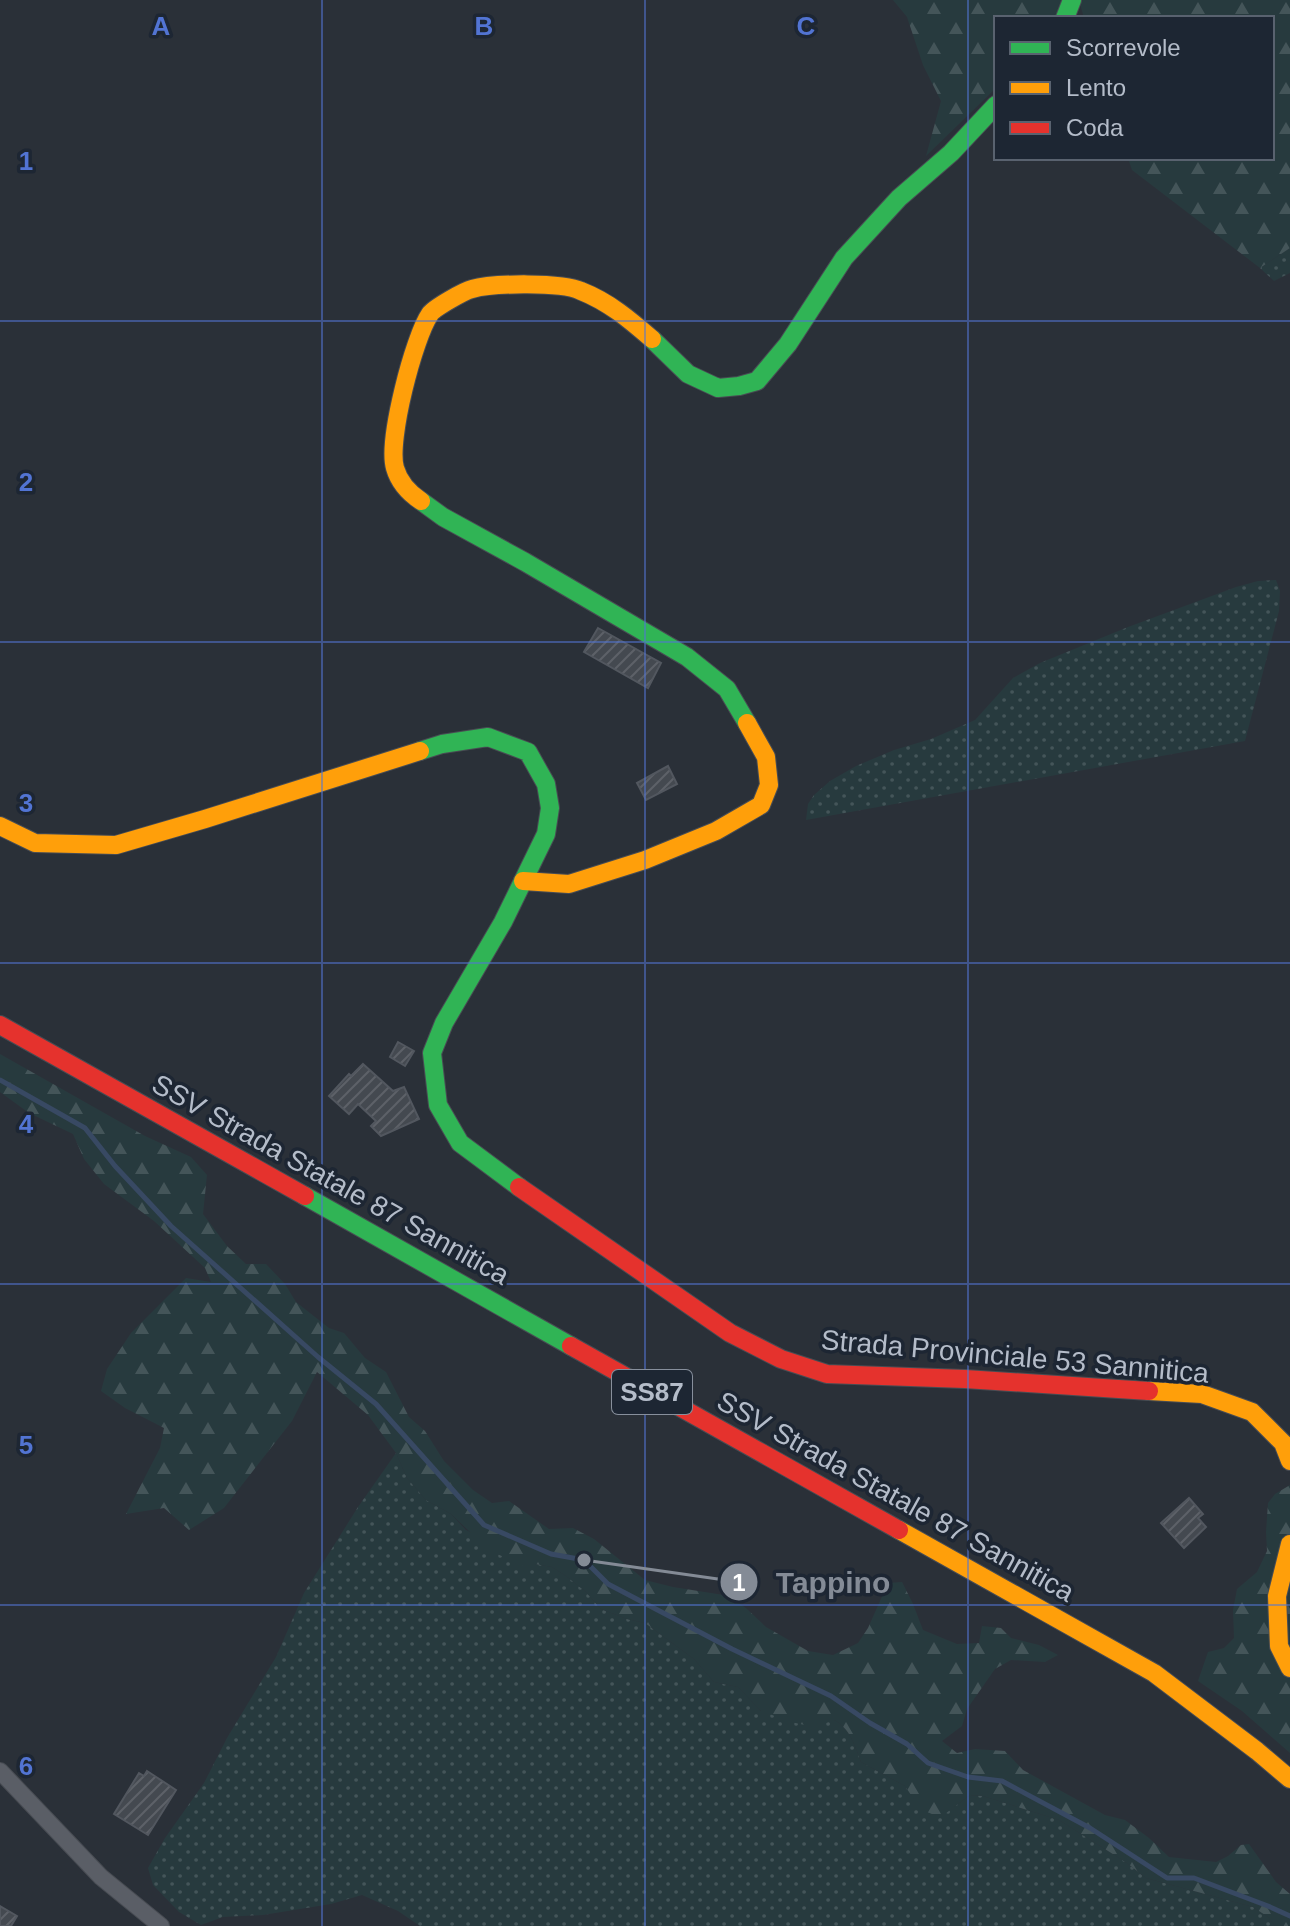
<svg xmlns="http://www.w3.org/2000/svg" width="1290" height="1926" font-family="Helvetica,sans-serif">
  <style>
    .grass { fill: url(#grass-dots) }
    .forest { fill: url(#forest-firs) }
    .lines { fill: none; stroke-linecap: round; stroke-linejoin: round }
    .stream { stroke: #384963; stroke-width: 5 }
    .building { fill: url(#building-hatch); stroke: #52575f; stroke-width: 2 }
    .street-casing { stroke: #484c53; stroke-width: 18 }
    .fast-casing { stroke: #484c53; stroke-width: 20 }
    .slow-casing { stroke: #484c53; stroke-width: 20 }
    .jam-casing { stroke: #484c53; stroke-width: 20 }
    .street { stroke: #5a5e66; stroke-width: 16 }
    .fast { stroke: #30b455; stroke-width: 18 }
    .slow { stroke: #ff9f0a; stroke-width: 18 }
    .jam { stroke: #e5322d; stroke-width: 18 }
    .grid { fill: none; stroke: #5274d3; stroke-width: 2; stroke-opacity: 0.55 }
    .labels { text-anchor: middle; stroke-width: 7; stroke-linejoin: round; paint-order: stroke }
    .shield { fill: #1d2633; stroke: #878f9c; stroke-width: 2 }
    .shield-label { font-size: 26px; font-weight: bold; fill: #b4bcc9 }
    .street-label { font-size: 28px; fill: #b4bcc9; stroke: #1d2633 }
    .grid-label { font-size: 26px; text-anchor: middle; font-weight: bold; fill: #5274d3; stroke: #1d2633; stroke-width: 7; stroke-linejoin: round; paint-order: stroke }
    .leader { fill: none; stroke: #848b96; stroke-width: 3 }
    .callout-dot { fill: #848b96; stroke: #1d2633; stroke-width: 3 }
    .mark-label { font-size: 24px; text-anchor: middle; font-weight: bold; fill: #fff }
    .callout-label { font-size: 30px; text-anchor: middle; font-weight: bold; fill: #848b96; stroke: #1d2633; stroke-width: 7; stroke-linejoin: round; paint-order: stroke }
  </style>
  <defs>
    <pattern id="grass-dots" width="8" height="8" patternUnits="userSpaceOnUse" patternTransform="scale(2)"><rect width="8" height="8" fill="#273a3e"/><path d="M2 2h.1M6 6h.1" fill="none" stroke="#445559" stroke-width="1.8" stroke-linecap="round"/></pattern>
    <pattern id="forest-firs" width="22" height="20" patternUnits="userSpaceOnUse" patternTransform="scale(2)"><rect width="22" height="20" fill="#273a3e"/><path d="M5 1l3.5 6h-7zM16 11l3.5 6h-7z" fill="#445559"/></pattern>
    <pattern id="building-hatch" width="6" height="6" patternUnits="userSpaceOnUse" patternTransform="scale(2)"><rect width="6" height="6" fill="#444950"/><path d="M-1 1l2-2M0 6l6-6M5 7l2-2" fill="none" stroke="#5d6168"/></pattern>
  </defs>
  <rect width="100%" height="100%" fill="#2a3038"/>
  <g class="grass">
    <path d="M 1290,248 L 1290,273 L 1274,281 L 1260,268 Z"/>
    <path d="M 1276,580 L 1280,591 L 1279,611 L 1245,741 L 806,820 L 808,804 L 814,795 L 830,781 L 856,766 L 894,750 L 931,739 L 975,720 L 1013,678 L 1040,663 L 1128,627 L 1236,587 L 1258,581 Z"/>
    <path d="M 396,1453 L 407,1478 L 426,1500 L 451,1514 L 466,1530 L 535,1564 L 552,1567 L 566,1576 L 585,1591 L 601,1609 L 627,1619 L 645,1623 L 694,1659 L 714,1682 L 738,1687 L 761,1711 L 834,1720 C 850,1728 855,1746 861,1762 L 905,1786 L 922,1810 L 954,1807 L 970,1795 L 983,1796 L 1059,1820 L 1127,1863 L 1146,1878 L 1253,1907 L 1268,1917 L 1275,1926 L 420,1926 L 398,1911 L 362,1895 L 331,1904 L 263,1915 L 223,1917 L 201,1925 L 179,1912 L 153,1885 L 148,1868 L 165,1838 L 204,1783 L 227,1738 L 276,1657 L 304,1593 L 358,1507 Z"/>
  </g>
  <g class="forest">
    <path d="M 893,0 L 1070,0 L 1055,18 L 996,18 L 996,88 L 926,156 L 941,101 L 923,65 L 907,17 Z"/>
    <path d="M 1079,0 L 1290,0 L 1290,248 L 1260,268 L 1132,170 L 1128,158 L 1272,158 L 1272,18 L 1084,18 Z"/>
    <path d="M 0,1054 L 145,1136 L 191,1157 L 207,1175 L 203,1214 L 227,1246 L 246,1264 L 266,1264 L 285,1284 L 296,1302 L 329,1328 L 344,1333 L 365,1358 L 386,1372 L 409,1417 L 425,1431 L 444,1461 L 473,1490 L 492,1503 L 509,1501 L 549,1529 L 573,1528 L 594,1539 L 645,1580 L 673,1587 L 730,1596 L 747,1609 L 766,1627 L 808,1651 L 833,1655 L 858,1643 L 868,1628 L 888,1583 L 902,1582 L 913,1604 L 923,1630 L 957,1644 L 979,1643 L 982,1626 L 1001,1628 L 1011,1638 L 1039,1645 L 1058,1655 L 1045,1662 L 1011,1660 L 995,1669 L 967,1709 L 962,1726 L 942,1741 L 957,1753 L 975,1749 L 1005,1751 L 1023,1770 L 1105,1815 L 1125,1820 L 1149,1838 L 1169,1857 L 1216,1862 L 1228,1856 L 1241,1845 L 1249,1844 L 1276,1882 L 1290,1894 L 1290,1926 L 1275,1926 L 1268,1917 L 1253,1907 L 1146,1878 L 1127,1863 L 1059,1820 L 983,1796 L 970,1795 L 941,1817 L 921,1810 L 905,1786 L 861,1762 C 855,1746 850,1728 834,1720 L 814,1727 L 791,1722 L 761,1711 L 738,1687 L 714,1682 L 694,1659 L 645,1623 L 627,1619 L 601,1609 L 585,1591 L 566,1576 L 552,1567 L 535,1564 L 525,1567 L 489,1550 L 451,1514 L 426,1500 L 407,1478 L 396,1453 L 368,1415 L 317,1372 L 292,1421 L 224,1508 L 189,1530 L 164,1508 L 126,1514 L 160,1448 L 164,1428 L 125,1408 L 101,1391 L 107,1369 L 131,1333 L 186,1278 L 211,1282 L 205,1268 L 154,1221 L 104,1184 L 84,1159 L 73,1134 L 29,1113 L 0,1092 Z"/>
    <path d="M 1290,1485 L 1290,1753 L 1242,1711 L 1198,1681 L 1208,1652 L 1224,1648 L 1234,1638 L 1233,1610 L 1237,1589 L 1257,1572 L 1267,1551 L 1266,1532 L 1268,1503 L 1275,1494 Z"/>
  </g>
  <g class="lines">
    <path class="stream" d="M 0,1080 L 85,1128 L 115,1166 L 171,1226 L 318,1357 L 376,1404 L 484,1525 L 551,1554 L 584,1560 L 608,1584 L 732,1649 L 831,1696 L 870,1723 L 907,1744 L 928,1763 L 968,1777 L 1002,1781 L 1090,1828 L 1167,1878 L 1194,1878 L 1268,1906 L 1290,1916"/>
  </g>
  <g class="building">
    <path d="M 598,628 L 661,663 L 648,688 L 584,652 Z"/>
    <path d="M 668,766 L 677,784 L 646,800 L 637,783 Z"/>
    <path d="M 398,1042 L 414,1051 L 405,1066 L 390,1057 Z"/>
    <path d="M 363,1064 L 393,1091 L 404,1087 L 419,1119 L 381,1136 L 371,1126 L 376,1121 L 358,1104 L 349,1114 L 329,1096 L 349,1074 L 351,1076 Z"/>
    <path d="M 1189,1498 L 1203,1514 L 1198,1518 L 1206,1527 L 1184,1548 L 1161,1523 Z"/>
    <path d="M 147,1771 L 176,1790 L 148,1835 L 114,1814 L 139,1773 L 144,1776 Z"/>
    <path d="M 0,1906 L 17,1916 L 11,1926 L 0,1926 Z"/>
  </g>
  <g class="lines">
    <g class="street-casing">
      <path id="street" d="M 0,1771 L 101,1877 L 161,1926"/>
    </g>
    <g class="fast-casing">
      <g id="fast">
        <path d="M 1065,18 L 1072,0"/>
        <path d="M 652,339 L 688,374 L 718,388 L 739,386 L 757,381 L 788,344 L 844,258 L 899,198 L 951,153 L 996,105"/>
        <path d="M 421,501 L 443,517 L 525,562 L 687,657 L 727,689 L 747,723"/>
        <path d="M 420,751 L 442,744 L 488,737 L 528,752 L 546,784 L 550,808 L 546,834 L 503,922 L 444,1023 L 432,1053 L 438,1105 L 460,1143 L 519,1187"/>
        <path d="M 305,1196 L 571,1346"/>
      </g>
    </g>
    <g class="slow-casing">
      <g id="slow">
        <path d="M 421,501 C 409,493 399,482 395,468 C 387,441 414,337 430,314 C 434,308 464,291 472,289 C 493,283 562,282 581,291 C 609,302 630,320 652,339"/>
        <path d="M 0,826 L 35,843 L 116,845 L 205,819 L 420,751"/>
        <path d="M 523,881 L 569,884 L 645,860 L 716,831 L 761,805 L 769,785 L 766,757 L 747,723"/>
        <path d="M 1149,1391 L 1202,1394 L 1252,1412 L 1283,1443 L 1290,1461"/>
        <path d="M 899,1530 L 1154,1673 L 1257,1751 L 1290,1779"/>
        <path d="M 1290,1544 L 1277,1596 L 1279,1646 L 1290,1668"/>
      </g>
    </g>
    <g class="jam-casing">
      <g id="jam">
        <path d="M 0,1025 L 305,1196"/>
        <path d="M 519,1187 L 730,1333 L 781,1359 L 827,1374 L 965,1379 L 1149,1391"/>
        <path d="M 571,1346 L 899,1530"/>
      </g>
    </g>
    <use href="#street" class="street"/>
    <use href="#fast" class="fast"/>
    <use href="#slow" class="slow"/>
    <use href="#jam" class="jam"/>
  </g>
  <path class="grid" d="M 322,0 L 322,1926M 645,0 L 645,1926M 968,0 L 968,1926M 0,321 L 1290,321M 0,642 L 1290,642M 0,963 L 1290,963M 0,1284 L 1290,1284M 0,1605 L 1290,1605"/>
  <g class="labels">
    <rect class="shield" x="612" y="1370" width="80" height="44" rx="6"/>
    <g class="shield-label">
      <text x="652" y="1401">SS87</text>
    </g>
    <g class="street-label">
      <text transform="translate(331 1179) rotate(29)" y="10">SSV Strada Statale 87 Sannitica</text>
      <text transform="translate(1015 1356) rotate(5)" y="10">Strada Provinciale 53 Sannitica</text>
      <text transform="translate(896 1496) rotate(29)" y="10">SSV Strada Statale 87 Sannitica</text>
    </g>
  </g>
  <g class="grid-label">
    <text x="161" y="35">A</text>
    <text x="484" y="35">B</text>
    <text x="806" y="35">C</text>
    <text x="26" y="170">1</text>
    <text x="26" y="491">2</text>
    <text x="26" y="812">3</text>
    <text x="26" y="1133">4</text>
    <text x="26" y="1454">5</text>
    <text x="26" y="1775">6</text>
  </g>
  <path class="leader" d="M584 1560L739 1582"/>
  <g class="callout-dot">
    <circle cx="584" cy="1560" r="8"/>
    <circle cx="739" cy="1582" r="20"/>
  </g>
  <g class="mark-label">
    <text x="739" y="1591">1</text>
  </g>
  <g class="callout-label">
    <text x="833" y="1593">Tappino</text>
  </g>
  <rect x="994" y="16" width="280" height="144" fill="#1d2633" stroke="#59626f" stroke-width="2"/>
  <rect x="1010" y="42" width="40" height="12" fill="#30b455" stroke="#59626f" stroke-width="2"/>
  <text x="1066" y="56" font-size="24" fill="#b4bcc9">Scorrevole</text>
  <rect x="1010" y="82" width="40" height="12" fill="#ff9f0a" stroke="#59626f" stroke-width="2"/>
  <text x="1066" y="96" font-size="24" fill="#b4bcc9">Lento</text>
  <rect x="1010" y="122" width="40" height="12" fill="#e5322d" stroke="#59626f" stroke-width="2"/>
  <text x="1066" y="136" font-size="24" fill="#b4bcc9">Coda</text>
</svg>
